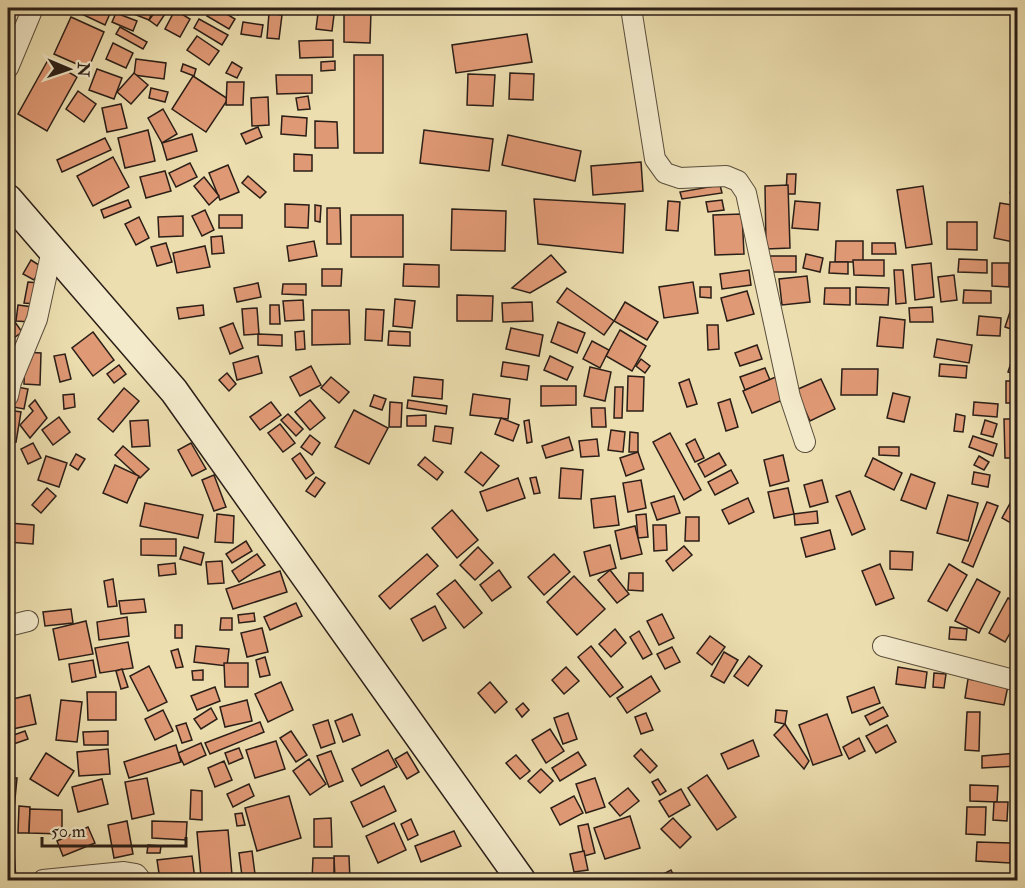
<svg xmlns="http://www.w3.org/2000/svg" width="1025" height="888" font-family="'IM FELL Double Pica',serif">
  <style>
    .building { fill: #e09975; stroke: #2a1e17; stroke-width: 1.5 }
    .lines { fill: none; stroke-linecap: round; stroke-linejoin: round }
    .minor-casing { stroke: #5a4e3d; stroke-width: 22 }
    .secondary-casing { stroke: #2a1e17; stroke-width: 31 }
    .minor { stroke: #f3eacb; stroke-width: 20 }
    .secondary { stroke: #f3eacb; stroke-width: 28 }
  </style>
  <rect width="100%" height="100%" fill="#ecdeaf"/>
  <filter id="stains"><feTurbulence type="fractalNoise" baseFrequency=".00333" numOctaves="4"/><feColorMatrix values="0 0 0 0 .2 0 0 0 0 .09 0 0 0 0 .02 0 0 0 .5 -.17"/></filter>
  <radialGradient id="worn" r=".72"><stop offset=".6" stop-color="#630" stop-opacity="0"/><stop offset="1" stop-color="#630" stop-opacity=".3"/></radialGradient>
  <g class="building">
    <path d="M 69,8 L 108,8 L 112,9 L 105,25 Z"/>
    <path d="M 121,8 L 154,8 L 149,20 L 121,9 Z"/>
    <path d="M 158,8 L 169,8 L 157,26 L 149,20 Z"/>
    <path d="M 213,8 L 217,8 L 235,19 L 229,29 L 207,16 Z"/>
    <path d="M 228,8 L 244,8 L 238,15 Z"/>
    <path d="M 175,10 L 190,19 L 180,37 L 165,29 Z"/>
    <path d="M 344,11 L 371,11 L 370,43 L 344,42 Z"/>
    <path d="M 116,13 L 137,21 L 133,31 L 112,22 Z"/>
    <path d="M 269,13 L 282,15 L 279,39 L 267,38 Z"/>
    <path d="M 318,13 L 334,15 L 332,31 L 316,29 Z"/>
    <path d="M 71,17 L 104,32 L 88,69 L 54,54 Z"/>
    <path d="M 199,19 L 228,35 L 222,45 L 194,28 Z"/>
    <path d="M 243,22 L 263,25 L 261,37 L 241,34 Z"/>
    <path d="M 120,27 L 147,42 L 143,49 L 116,34 Z"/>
    <path d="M 527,34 L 532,62 L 456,73 L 452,45 Z"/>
    <path d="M 197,36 L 219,51 L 209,65 L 187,50 Z"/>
    <path d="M 333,40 L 333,57 L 300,58 L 299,41 Z"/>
    <path d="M 113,43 L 133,53 L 126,68 L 106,59 Z"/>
    <rect x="354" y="55" width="29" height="98"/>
    <path d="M 136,59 L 166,63 L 164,79 L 134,75 Z"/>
    <path d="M 48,60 L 77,77 L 47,131 L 18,114 Z"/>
    <path d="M 335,61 L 335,70 L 321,71 L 321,62 Z"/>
    <path d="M 232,62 L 242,68 L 237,78 L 226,73 Z"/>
    <path d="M 183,64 L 196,69 L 194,76 L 181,71 Z"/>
    <path d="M 97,69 L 122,78 L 114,99 L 89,90 Z"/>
    <path d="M 134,73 L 148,85 L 131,104 L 117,92 Z"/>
    <path d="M 510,73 L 534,74 L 533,100 L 509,99 Z"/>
    <path d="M 468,74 L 495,75 L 493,106 L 467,105 Z"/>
    <path d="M 276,75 L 312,75 L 312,93 L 277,94 Z"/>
    <path d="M 193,76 L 228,99 L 206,132 L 172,109 Z"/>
    <path d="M 227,82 L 244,82 L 243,105 L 226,105 Z"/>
    <path d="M 151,88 L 168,92 L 165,102 L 149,98 Z"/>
    <path d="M 78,91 L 96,104 L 84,122 L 66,109 Z"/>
    <path d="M 308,96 L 310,109 L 298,110 L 296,98 Z"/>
    <path d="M 268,97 L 269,125 L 252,126 L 251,98 Z"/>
    <path d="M 121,104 L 127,128 L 107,132 L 102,108 Z"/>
    <path d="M 163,109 L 177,134 L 162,143 L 148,118 Z"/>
    <path d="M 282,116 L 307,118 L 306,136 L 281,134 Z"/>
    <path d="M 315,121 L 337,122 L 338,148 L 315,148 Z"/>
    <path d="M 258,127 L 262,137 L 246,144 L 241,134 Z"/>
    <path d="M 148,130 L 155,161 L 125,168 L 118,138 Z"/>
    <path d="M 424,130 L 493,139 L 489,171 L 420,163 Z"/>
    <path d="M 192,134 L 197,151 L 167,160 L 162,143 Z"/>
    <path d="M 508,135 L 581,151 L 575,181 L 502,165 Z"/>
    <path d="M 105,138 L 111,150 L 62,172 L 57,160 Z"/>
    <path d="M 294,154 L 312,155 L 312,171 L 294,171 Z"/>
    <path d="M 113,157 L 129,187 L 93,206 L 77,176 Z"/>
    <path d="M 641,162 L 643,191 L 593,195 L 591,166 Z"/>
    <path d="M 190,163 L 197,177 L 176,187 L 169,173 Z"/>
    <path d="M 228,165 L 239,192 L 220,200 L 209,173 Z"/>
    <path d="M 1018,169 L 1018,195 L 1010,193 Z"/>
    <path d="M 165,171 L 171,191 L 146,198 L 140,177 Z"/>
    <path d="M 787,174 L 796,174 L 795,194 L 786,194 Z"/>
    <path d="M 248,176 L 266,192 L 260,198 L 242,183 Z"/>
    <path d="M 204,177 L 219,196 L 209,205 L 194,186 Z"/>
    <path d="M 720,185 L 722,193 L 682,199 L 680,192 Z"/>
    <path d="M 788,185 L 790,248 L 766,249 L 765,186 Z"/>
    <path d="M 923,186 L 932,244 L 906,248 L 897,190 Z"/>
    <path d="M 534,199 L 625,204 L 623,253 L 538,244 Z"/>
    <path d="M 128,200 L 131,207 L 104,218 L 101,210 Z"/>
    <path d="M 722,200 L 724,210 L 708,212 L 706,202 Z"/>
    <path d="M 668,201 L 680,202 L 678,231 L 666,230 Z"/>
    <path d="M 795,201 L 820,203 L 818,230 L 792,228 Z"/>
    <path d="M 1000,203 L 1018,206 L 1018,243 L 994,238 Z"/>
    <path d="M 285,204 L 309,205 L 308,228 L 285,227 Z"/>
    <path d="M 315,205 L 321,206 L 320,222 L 315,221 Z"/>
    <path d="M 327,208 L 340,208 L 341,244 L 327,244 Z"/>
    <path d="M 452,209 L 506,211 L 505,251 L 451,250 Z"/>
    <path d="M 205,210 L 214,230 L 202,236 L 192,216 Z"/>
    <path d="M 742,214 L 744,254 L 715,255 L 713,215 Z"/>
    <rect x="219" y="215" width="23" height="13"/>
    <rect x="351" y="215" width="52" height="42"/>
    <path d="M 183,216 L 183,236 L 159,237 L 158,217 Z"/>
    <path d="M 139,217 L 149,238 L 136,245 L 125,224 Z"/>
    <path d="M 947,222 L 977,222 L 977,250 L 947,249 Z"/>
    <path d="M 222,236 L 224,253 L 212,254 L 211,237 Z"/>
    <path d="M 314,241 L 317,256 L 289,261 L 287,246 Z"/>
    <path d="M 836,241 L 863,241 L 863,262 L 835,262 Z"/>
    <path d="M 166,243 L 172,262 L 157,266 L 151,247 Z"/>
    <path d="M 872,243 L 895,243 L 896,254 L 872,254 Z"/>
    <path d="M 205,246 L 210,267 L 177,273 L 173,253 Z"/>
    <path d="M 806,254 L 823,258 L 820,272 L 803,268 Z"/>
    <path d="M 551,255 L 566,272 L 530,293 L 512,288 Z"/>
    <rect x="770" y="256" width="26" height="16"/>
    <path d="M 959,259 L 987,260 L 987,273 L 958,272 Z"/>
    <path d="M 31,260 L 42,267 L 34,280 L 23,274 Z"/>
    <path d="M 853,260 L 884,260 L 884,276 L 854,275 Z"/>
    <path d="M 830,262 L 848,262 L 848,274 L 829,273 Z"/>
    <path d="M 931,263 L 934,297 L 915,300 L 912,265 Z"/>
    <path d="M 992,263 L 1009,263 L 1009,287 L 992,286 Z"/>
    <path d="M 404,264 L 439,265 L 439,287 L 403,286 Z"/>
    <path d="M 322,269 L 342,269 L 341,286 L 322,286 Z"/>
    <path d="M 749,270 L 751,285 L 722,289 L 720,274 Z"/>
    <path d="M 894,270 L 903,270 L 906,303 L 896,304 Z"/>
    <path d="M 954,275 L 957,300 L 941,302 L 938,277 Z"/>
    <path d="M 807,276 L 810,302 L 782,305 L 779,279 Z"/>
    <path d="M 28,282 L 39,283 L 36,304 L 24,303 Z"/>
    <path d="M 693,282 L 698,313 L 664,318 L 659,287 Z"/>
    <path d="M 258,283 L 261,297 L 237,302 L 234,288 Z"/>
    <path d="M 283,284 L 306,284 L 306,295 L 282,294 Z"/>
    <path d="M 700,287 L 711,287 L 711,298 L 700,297 Z"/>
    <path d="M 856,287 L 889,288 L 888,305 L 856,304 Z"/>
    <path d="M 567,288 L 614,321 L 604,335 L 557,302 Z"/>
    <path d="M 825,288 L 850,288 L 850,305 L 824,304 Z"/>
    <path d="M 964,290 L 991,291 L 991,303 L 963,303 Z"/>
    <path d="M 747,291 L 754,314 L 727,321 L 721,298 Z"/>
    <path d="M 457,295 L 493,296 L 492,321 L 457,321 Z"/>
    <path d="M 395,299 L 415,301 L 412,328 L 393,326 Z"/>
    <path d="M 303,300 L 304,320 L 285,321 L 283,301 Z"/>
    <path d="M 532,302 L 533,321 L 503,322 L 502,303 Z"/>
    <path d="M 625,302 L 658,322 L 647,340 L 614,321 Z"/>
    <path d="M 1013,303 L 1018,305 L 1017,331 L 1005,327 Z"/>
    <path d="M 18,305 L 33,307 L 31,322 L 16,321 Z"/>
    <path d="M 203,305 L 204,315 L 179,319 L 177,308 Z"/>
    <path d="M 270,305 L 279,305 L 280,324 L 270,324 Z"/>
    <path d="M 932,307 L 933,322 L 910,322 L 909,308 Z"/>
    <path d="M 257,308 L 259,334 L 244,335 L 242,309 Z"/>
    <path d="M 366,309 L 384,310 L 382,341 L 365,340 Z"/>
    <path d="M 312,310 L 349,310 L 350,344 L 312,345 Z"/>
    <path d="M 8,312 L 22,332 L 11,340 L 8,335 Z"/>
    <path d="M 979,316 L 1001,318 L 1000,336 L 977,335 Z"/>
    <path d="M 880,317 L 905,320 L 903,348 L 877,346 Z"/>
    <path d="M 558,322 L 585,333 L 577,353 L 551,342 Z"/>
    <path d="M 233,323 L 243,348 L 230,354 L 220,328 Z"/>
    <path d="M 707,325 L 718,325 L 719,349 L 708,350 Z"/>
    <path d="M 511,328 L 543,335 L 539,356 L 506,349 Z"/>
    <path d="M 620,330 L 646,346 L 632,371 L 606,356 Z"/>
    <path d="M 304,331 L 305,349 L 296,350 L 295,332 Z"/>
    <path d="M 389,331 L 410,332 L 410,346 L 388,345 Z"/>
    <path d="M 93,332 L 114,360 L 93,376 L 72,348 Z"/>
    <path d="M 258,334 L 282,335 L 282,346 L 258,345 Z"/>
    <path d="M 937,339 L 972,345 L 969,363 L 934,357 Z"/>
    <path d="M 592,341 L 609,350 L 600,368 L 583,359 Z"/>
    <path d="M 1017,344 L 1018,344 L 1018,375 L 1008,372 Z"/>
    <path d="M 757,345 L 762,359 L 740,366 L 735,353 Z"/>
    <path d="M 25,352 L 41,353 L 40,385 L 24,384 Z"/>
    <path d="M 65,354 L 71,379 L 60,382 L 54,356 Z"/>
    <path d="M 258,356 L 262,373 L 237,380 L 233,363 Z"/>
    <path d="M 550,356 L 573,367 L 567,380 L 544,370 Z"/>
    <path d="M 641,359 L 650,366 L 645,373 L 636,366 Z"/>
    <path d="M 503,362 L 529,366 L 527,380 L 501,376 Z"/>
    <path d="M 940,364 L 967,366 L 966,378 L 939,376 Z"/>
    <path d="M 119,365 L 126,374 L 114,383 L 107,374 Z"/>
    <path d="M 311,366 L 321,385 L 300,396 L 290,377 Z"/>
    <path d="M 590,367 L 611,372 L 605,401 L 584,396 Z"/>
    <path d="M 765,368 L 770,380 L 745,390 L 740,377 Z"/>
    <path d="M 842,369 L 878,369 L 877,395 L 841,395 Z"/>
    <path d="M 227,373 L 236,384 L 229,391 L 219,380 Z"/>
    <path d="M 628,376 L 644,377 L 643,411 L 627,411 Z"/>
    <path d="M 778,376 L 787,398 L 752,413 L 743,391 Z"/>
    <path d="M 331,377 L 349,392 L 339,403 L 321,388 Z"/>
    <path d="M 414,377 L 443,380 L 442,399 L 412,396 Z"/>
    <path d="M 689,379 L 697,404 L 687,407 L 679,383 Z"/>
    <path d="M 821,379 L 835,409 L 810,421 L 796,390 Z"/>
    <rect x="1006" y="381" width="12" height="22"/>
    <path d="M 541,386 L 576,386 L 576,405 L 541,406 Z"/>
    <path d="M 17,387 L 28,389 L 24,409 L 13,407 Z"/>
    <path d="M 615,387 L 623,387 L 622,418 L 614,418 Z"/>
    <path d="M 124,388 L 139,401 L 113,432 L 98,419 Z"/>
    <path d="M 893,393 L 910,397 L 904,422 L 887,418 Z"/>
    <path d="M 74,394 L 75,407 L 64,409 L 63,395 Z"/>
    <path d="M 473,394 L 510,399 L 508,419 L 470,415 Z"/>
    <path d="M 374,395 L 386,399 L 382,410 L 370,406 Z"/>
    <path d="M 730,399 L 738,427 L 726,431 L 718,403 Z"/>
    <path d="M 35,400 L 47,418 L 30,438 L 20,425 L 33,411 L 29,406 Z"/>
    <path d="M 310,400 L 325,418 L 310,430 L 295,412 Z"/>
    <path d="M 408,400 L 447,406 L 446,414 L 407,408 Z"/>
    <path d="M 271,402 L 281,415 L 260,430 L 250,417 Z"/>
    <path d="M 390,402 L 402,403 L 401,427 L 389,427 Z"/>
    <path d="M 974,402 L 998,404 L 997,417 L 973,415 Z"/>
    <path d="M 591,408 L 605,408 L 606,427 L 592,427 Z"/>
    <path d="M 8,410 L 21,412 L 16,442 L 8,440 Z"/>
    <path d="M 354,410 L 388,428 L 369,464 L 335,447 Z"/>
    <path d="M 288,414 L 303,429 L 296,436 L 281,420 Z"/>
    <path d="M 956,414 L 965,416 L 963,432 L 954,431 Z"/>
    <path d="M 426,415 L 426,426 L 407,426 L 407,416 Z"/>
    <path d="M 59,417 L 70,432 L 53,445 L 42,430 Z"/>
    <path d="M 501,418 L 519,425 L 513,441 L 495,434 Z"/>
    <path d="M 1004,419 L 1018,419 L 1018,458 L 1005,458 Z"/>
    <path d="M 148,420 L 150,446 L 132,447 L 130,421 Z"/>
    <path d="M 529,420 L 532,442 L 527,443 L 524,421 Z"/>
    <path d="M 985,420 L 997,424 L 993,437 L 981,434 Z"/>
    <path d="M 280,424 L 295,443 L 283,452 L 268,433 Z"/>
    <path d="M 435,426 L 453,428 L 451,444 L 433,441 Z"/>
    <path d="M 611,430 L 625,432 L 623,452 L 608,450 Z"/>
    <path d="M 630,432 L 638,433 L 638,452 L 629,452 Z"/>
    <path d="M 670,433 L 701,490 L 684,500 L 653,442 Z"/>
    <path d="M 310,435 L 320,443 L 312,455 L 301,447 Z"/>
    <path d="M 973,436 L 997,444 L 993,456 L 969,447 Z"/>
    <path d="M 569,437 L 573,450 L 546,458 L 542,446 Z"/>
    <path d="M 597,439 L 599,456 L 581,457 L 579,441 Z"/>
    <path d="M 695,439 L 704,458 L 695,462 L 686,444 Z"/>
    <path d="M 33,443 L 41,458 L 28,464 L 21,449 Z"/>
    <path d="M 191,443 L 206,469 L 192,476 L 178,450 Z"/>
    <path d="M 123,446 L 149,469 L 140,478 L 115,455 Z"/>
    <path d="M 879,447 L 899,447 L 899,456 L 879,455 Z"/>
    <path d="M 481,452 L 499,466 L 483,486 L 465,472 Z"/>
    <path d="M 638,452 L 644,469 L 626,476 L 620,458 Z"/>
    <path d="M 300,453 L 314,473 L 306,479 L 292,459 Z"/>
    <path d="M 719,453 L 726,465 L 705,477 L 698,464 Z"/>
    <path d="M 76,454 L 85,459 L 78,470 L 70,465 Z"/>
    <path d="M 783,455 L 789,481 L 770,486 L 764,460 Z"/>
    <path d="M 46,456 L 67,463 L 59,487 L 38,480 Z"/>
    <path d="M 979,456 L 989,462 L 984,470 L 974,465 Z"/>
    <path d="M 425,457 L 443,472 L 437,480 L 418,465 Z"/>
    <path d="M 873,458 L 902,473 L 894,490 L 865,476 Z"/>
    <path d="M 115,465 L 139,476 L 127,503 L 103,493 Z"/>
    <path d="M 561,468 L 583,470 L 581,499 L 559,498 Z"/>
    <path d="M 731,470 L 738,483 L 715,495 L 708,482 Z"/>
    <path d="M 974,472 L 990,475 L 988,487 L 972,484 Z"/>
    <path d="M 911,474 L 935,483 L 926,509 L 901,500 Z"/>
    <path d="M 214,475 L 226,507 L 214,511 L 202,480 Z"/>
    <path d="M 316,477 L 325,483 L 315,497 L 306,491 Z"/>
    <path d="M 536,477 L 540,493 L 534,494 L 530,478 Z"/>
    <path d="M 518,478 L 525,498 L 487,511 L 480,492 Z"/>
    <path d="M 641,480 L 646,508 L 628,512 L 623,483 Z"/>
    <path d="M 822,480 L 828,502 L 810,507 L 804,485 Z"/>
    <path d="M 47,488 L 56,496 L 41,513 L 32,505 Z"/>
    <path d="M 788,488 L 794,514 L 774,518 L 768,492 Z"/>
    <path d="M 850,491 L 865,529 L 852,535 L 836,496 Z"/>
    <path d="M 948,495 L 978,503 L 968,541 L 937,533 Z"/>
    <path d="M 615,496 L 619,525 L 594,528 L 591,499 Z"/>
    <path d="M 674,496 L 680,513 L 657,520 L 651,503 Z"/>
    <path d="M 748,498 L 754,512 L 729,524 L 722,510 Z"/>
    <path d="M 1013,498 L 1018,501 L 1018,527 L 1002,518 Z"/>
    <path d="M 987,502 L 998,506 L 973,567 L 962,562 Z"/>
    <path d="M 145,503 L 203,515 L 198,538 L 140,526 Z"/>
    <path d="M 452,510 L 478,540 L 457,558 L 432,528 Z"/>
    <path d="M 817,511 L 818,523 L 795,525 L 794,514 Z"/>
    <path d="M 217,514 L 234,516 L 233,543 L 215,542 Z"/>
    <path d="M 646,514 L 648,537 L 638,538 L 636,515 Z"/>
    <path d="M 686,517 L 699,517 L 699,541 L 685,541 Z"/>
    <path d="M 9,523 L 34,525 L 33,544 L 8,542 Z"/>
    <path d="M 653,525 L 666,525 L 667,550 L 654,551 Z"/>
    <path d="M 635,526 L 642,554 L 621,559 L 615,531 Z"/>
    <path d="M 830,530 L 835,549 L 806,557 L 801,538 Z"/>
    <path d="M 141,539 L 176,539 L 176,556 L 141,555 Z"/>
    <path d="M 246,541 L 252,551 L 232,563 L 226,554 Z"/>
    <path d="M 610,545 L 616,568 L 590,576 L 584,552 Z"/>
    <path d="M 684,546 L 692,555 L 673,571 L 666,561 Z"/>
    <path d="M 184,547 L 204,553 L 201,565 L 180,559 Z"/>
    <path d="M 478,547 L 493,563 L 475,580 L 460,565 Z"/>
    <path d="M 890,551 L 913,552 L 912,570 L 890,569 Z"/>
    <path d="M 257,554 L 265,565 L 239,582 L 232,571 Z"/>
    <path d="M 427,554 L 438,566 L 390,609 L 379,596 Z"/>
    <path d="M 554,554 L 570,572 L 544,595 L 528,577 Z"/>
    <path d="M 222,561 L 224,583 L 208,584 L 206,562 Z"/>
    <path d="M 175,563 L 176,574 L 159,576 L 158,565 Z"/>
    <path d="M 880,564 L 894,598 L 876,605 L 862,571 Z"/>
    <path d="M 949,564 L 967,575 L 947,611 L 928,601 Z"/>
    <path d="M 499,570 L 511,587 L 492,601 L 480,585 Z"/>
    <path d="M 610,570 L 629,594 L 617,603 L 598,580 Z"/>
    <path d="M 280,571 L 287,592 L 233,609 L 226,589 Z"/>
    <path d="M 629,573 L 643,573 L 643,591 L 628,590 Z"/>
    <path d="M 574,576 L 605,609 L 577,635 L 547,602 Z"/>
    <path d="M 113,579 L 117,606 L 108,607 L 104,581 Z"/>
    <path d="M 977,579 L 1000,592 L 979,633 L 955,621 Z"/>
    <path d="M 455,580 L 482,613 L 464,628 L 437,594 Z"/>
    <path d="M 1008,598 L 1018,604 L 1018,619 L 1005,642 L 989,633 Z"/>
    <path d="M 144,599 L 146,612 L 121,614 L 119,601 Z"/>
    <path d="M 296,603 L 302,616 L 270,630 L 264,617 Z"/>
    <path d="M 435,606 L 446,628 L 423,641 L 411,619 Z"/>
    <path d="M 71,609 L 73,623 L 45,626 L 43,612 Z"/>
    <path d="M 254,613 L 255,621 L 239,623 L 238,615 Z"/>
    <path d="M 662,614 L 674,638 L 659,645 L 647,621 Z"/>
    <path d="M 127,617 L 129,636 L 99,640 L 97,622 Z"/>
    <path d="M 221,618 L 232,618 L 232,630 L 220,630 Z"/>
    <path d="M 86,621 L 93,654 L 59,660 L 53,629 Z"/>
    <rect x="175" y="625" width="7" height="13"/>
    <path d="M 950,627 L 967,629 L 966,640 L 949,639 Z"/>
    <path d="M 262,628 L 268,652 L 247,657 L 241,633 Z"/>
    <path d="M 615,629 L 626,643 L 611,657 L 599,644 Z"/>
    <path d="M 639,631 L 652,654 L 643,659 L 630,637 Z"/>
    <path d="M 710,636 L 725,647 L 712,665 L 697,653 Z"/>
    <path d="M 128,642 L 133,668 L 100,673 L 95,648 Z"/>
    <path d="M 196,646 L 229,649 L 227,666 L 194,662 Z"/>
    <path d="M 591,646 L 623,687 L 610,697 L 578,657 Z"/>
    <path d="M 672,647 L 680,662 L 665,669 L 657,654 Z"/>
    <path d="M 178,649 L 183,667 L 176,668 L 171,651 Z"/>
    <path d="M 724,652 L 738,660 L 724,683 L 711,676 Z"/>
    <path d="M 749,656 L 762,666 L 748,686 L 734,676 Z"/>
    <path d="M 265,657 L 270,675 L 260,677 L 256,660 Z"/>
    <path d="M 93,660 L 96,677 L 72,682 L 69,664 Z"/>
    <path d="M 224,663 L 248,663 L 248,687 L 225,687 Z"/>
    <path d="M 149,666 L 167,702 L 148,711 L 130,676 Z"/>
    <path d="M 566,667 L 579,681 L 564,694 L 552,680 Z"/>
    <path d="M 898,667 L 927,672 L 925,688 L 896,684 Z"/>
    <path d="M 122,669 L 128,687 L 121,689 L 116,671 Z"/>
    <path d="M 203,670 L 203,680 L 193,680 L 192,671 Z"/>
    <path d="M 934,673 L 946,674 L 944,688 L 933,687 Z"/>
    <path d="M 651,676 L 660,691 L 627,713 L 617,698 Z"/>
    <path d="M 968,679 L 1008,686 L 1004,705 L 965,698 Z"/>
    <path d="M 281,682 L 293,710 L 268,722 L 255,694 Z"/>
    <path d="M 490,682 L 507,702 L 495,713 L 478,693 Z"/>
    <path d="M 215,687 L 220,701 L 197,710 L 191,696 Z"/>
    <path d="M 874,687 L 880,703 L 852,713 L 847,697 Z"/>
    <path d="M 1014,691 L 1018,691 L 1018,742 L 1012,742 Z"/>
    <path d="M 87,692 L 116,692 L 116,720 L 88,720 Z"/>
    <path d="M 30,695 L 36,724 L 8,730 L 8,700 Z"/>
    <path d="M 61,700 L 82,702 L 77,742 L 56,740 Z"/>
    <path d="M 247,700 L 252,721 L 225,727 L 220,707 Z"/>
    <path d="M 523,703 L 529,710 L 522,717 L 516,709 Z"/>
    <path d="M 883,707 L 888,716 L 870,725 L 865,716 Z"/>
    <path d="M 211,708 L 217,719 L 201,729 L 194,719 Z"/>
    <path d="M 163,710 L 173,731 L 155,740 L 145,719 Z"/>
    <path d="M 776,710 L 787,711 L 785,724 L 775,722 Z"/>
    <path d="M 967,712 L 980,712 L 979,751 L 965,750 Z"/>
    <path d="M 568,713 L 577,739 L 563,744 L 554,718 Z"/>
    <path d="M 646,713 L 653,730 L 641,734 L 635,717 Z"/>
    <path d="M 352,714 L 360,735 L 343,742 L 335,721 Z"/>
    <path d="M 827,714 L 842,755 L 813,765 L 799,725 Z"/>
    <path d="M 328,720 L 335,743 L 321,748 L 313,725 Z"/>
    <path d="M 260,722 L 264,732 L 210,754 L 205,743 Z"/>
    <path d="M 186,723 L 192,740 L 182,743 L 176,726 Z"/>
    <path d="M 785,724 L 809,761 L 804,769 L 774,735 Z"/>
    <path d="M 887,725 L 896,742 L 876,753 L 866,736 Z"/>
    <path d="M 550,729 L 564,751 L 546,763 L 532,740 Z"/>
    <path d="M 25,731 L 28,739 L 8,746 L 8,737 Z"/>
    <path d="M 108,731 L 108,745 L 84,745 L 83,732 Z"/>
    <path d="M 291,731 L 307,755 L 296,762 L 280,738 Z"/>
    <path d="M 859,738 L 865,751 L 849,759 L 843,747 Z"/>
    <path d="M 753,740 L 759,756 L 728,769 L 721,754 Z"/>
    <path d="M 276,741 L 285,769 L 255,778 L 246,750 Z"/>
    <path d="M 201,743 L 206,755 L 184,765 L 178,753 Z"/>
    <path d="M 176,745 L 181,762 L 129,778 L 124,762 Z"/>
    <path d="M 239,748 L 243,758 L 229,764 L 225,753 Z"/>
    <path d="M 108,749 L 110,774 L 79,776 L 77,752 Z"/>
    <path d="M 641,749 L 657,766 L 650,773 L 634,756 Z"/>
    <path d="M 388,750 L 397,767 L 361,786 L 352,769 Z"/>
    <path d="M 331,751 L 343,781 L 329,787 L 317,756 Z"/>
    <path d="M 407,752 L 419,772 L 407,779 L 395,759 Z"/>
    <path d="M 578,752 L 586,765 L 560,781 L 552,768 Z"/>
    <path d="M 46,753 L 74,771 L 58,796 L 30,779 Z"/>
    <path d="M 1018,753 L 1018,766 L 982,768 L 982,756 Z"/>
    <path d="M 516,755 L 530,771 L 520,779 L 506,763 Z"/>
    <path d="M 309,759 L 326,784 L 310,795 L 293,771 Z"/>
    <path d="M 224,761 L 232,780 L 215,787 L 208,768 Z"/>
    <path d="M 541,769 L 553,781 L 540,793 L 528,781 Z"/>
    <path d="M 707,775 L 736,817 L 717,830 L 688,788 Z"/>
    <path d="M 8,778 L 17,778 L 14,809 L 8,809 Z"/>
    <path d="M 147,778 L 154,814 L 132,819 L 125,782 Z"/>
    <path d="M 595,778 L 605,807 L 586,813 L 576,784 Z"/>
    <path d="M 102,779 L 108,804 L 78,812 L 72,787 Z"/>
    <path d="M 658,779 L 666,791 L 660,795 L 652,782 Z"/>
    <path d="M 1014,783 L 1018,783 L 1018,860 L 1010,859 Z"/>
    <path d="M 249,784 L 254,796 L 233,807 L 227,794 Z"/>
    <path d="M 970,785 L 998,786 L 997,802 L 970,801 Z"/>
    <path d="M 384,786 L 396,811 L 363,827 L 351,802 Z"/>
    <path d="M 628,788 L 639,801 L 620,816 L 609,803 Z"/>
    <path d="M 681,789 L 690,805 L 669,817 L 659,801 Z"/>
    <path d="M 191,790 L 202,791 L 202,820 L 190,819 Z"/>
    <path d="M 289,796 L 301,838 L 257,851 L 245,808 Z"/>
    <path d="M 574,796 L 583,813 L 560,825 L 551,808 Z"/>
    <path d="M 994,802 L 1008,802 L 1007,821 L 993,820 Z"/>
    <path d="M 19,806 L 30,807 L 29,833 L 18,833 Z"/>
    <path d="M 967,807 L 986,807 L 985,835 L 966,834 Z"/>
    <path d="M 30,809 L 62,810 L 62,834 L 29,833 Z"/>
    <path d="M 242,813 L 245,825 L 237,826 L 235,814 Z"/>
    <path d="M 630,816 L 640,848 L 605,859 L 594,828 Z"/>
    <path d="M 331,818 L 332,847 L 314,847 L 314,819 Z"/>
    <path d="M 673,818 L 691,837 L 680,848 L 661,829 Z"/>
    <path d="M 411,819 L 418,835 L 408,840 L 401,824 Z"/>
    <path d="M 127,821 L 133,854 L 114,858 L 108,825 Z"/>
    <path d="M 152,821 L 187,822 L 186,840 L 152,838 Z"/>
    <path d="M 394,823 L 406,850 L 378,863 L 366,836 Z"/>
    <path d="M 588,824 L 595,853 L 584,856 L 578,826 Z"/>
    <path d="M 88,827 L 95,843 L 63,856 L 57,841 Z"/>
    <path d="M 228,830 L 232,875 L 201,877 L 197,832 Z"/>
    <path d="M 454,831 L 461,846 L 421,862 L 415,846 Z"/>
    <path d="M 977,842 L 1011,843 L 1010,863 L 976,861 Z"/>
    <path d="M 148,845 L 161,846 L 160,853 L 147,853 Z"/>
    <path d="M 252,851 L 255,874 L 242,876 L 239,853 Z"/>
    <path d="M 584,851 L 588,870 L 574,872 L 570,854 Z"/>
    <path d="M 8,853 L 14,853 L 16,879 L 8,879 Z"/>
    <path d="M 192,856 L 195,880 L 160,880 L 157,860 Z"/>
    <path d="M 334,856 L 349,856 L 350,880 L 335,880 Z"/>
    <path d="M 313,858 L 334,858 L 334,880 L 312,880 Z"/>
    <path d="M 671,870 L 676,880 L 652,880 Z"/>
  </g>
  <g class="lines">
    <g class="minor-casing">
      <g id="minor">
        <path d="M 631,8 L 655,159 L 665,173 L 680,178 L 726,176 L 738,181 L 746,193 L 790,397 L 805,442"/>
        <path d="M 8,68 L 33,8"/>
        <path d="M 8,396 L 11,382 L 37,319 L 52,250"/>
        <path d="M 8,626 L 28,621"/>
        <path d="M 883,646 L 1018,681"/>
        <path d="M 43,880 L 124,872 L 136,874 L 141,880"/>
      </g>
    </g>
    <g class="secondary-casing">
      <path id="secondary" d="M 8,199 L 174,391 L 521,880"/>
    </g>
    <use href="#minor" class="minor"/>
    <use href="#secondary" class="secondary"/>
  </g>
  <rect width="1025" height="888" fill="none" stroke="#ecdeaf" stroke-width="30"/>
  <rect x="9" y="9" width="1007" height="870" fill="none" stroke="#2a1e17" stroke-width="3"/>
  <rect x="15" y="15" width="995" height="858" fill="none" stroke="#2a1e17" stroke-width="1.5"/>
  <g transform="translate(69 69) rotate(92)" stroke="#f3eacb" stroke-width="4.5" paint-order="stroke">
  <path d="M0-4.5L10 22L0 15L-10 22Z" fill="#2a1e17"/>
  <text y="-9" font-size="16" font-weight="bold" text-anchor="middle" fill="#2a1e17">N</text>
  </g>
  <path d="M42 837v9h144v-9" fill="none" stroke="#2a1e17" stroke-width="3"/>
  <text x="51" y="837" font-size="18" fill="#2a1e17" stroke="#f3eacb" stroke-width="4.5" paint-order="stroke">50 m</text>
  <rect width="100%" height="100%" filter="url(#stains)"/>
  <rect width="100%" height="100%" fill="url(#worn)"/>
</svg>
